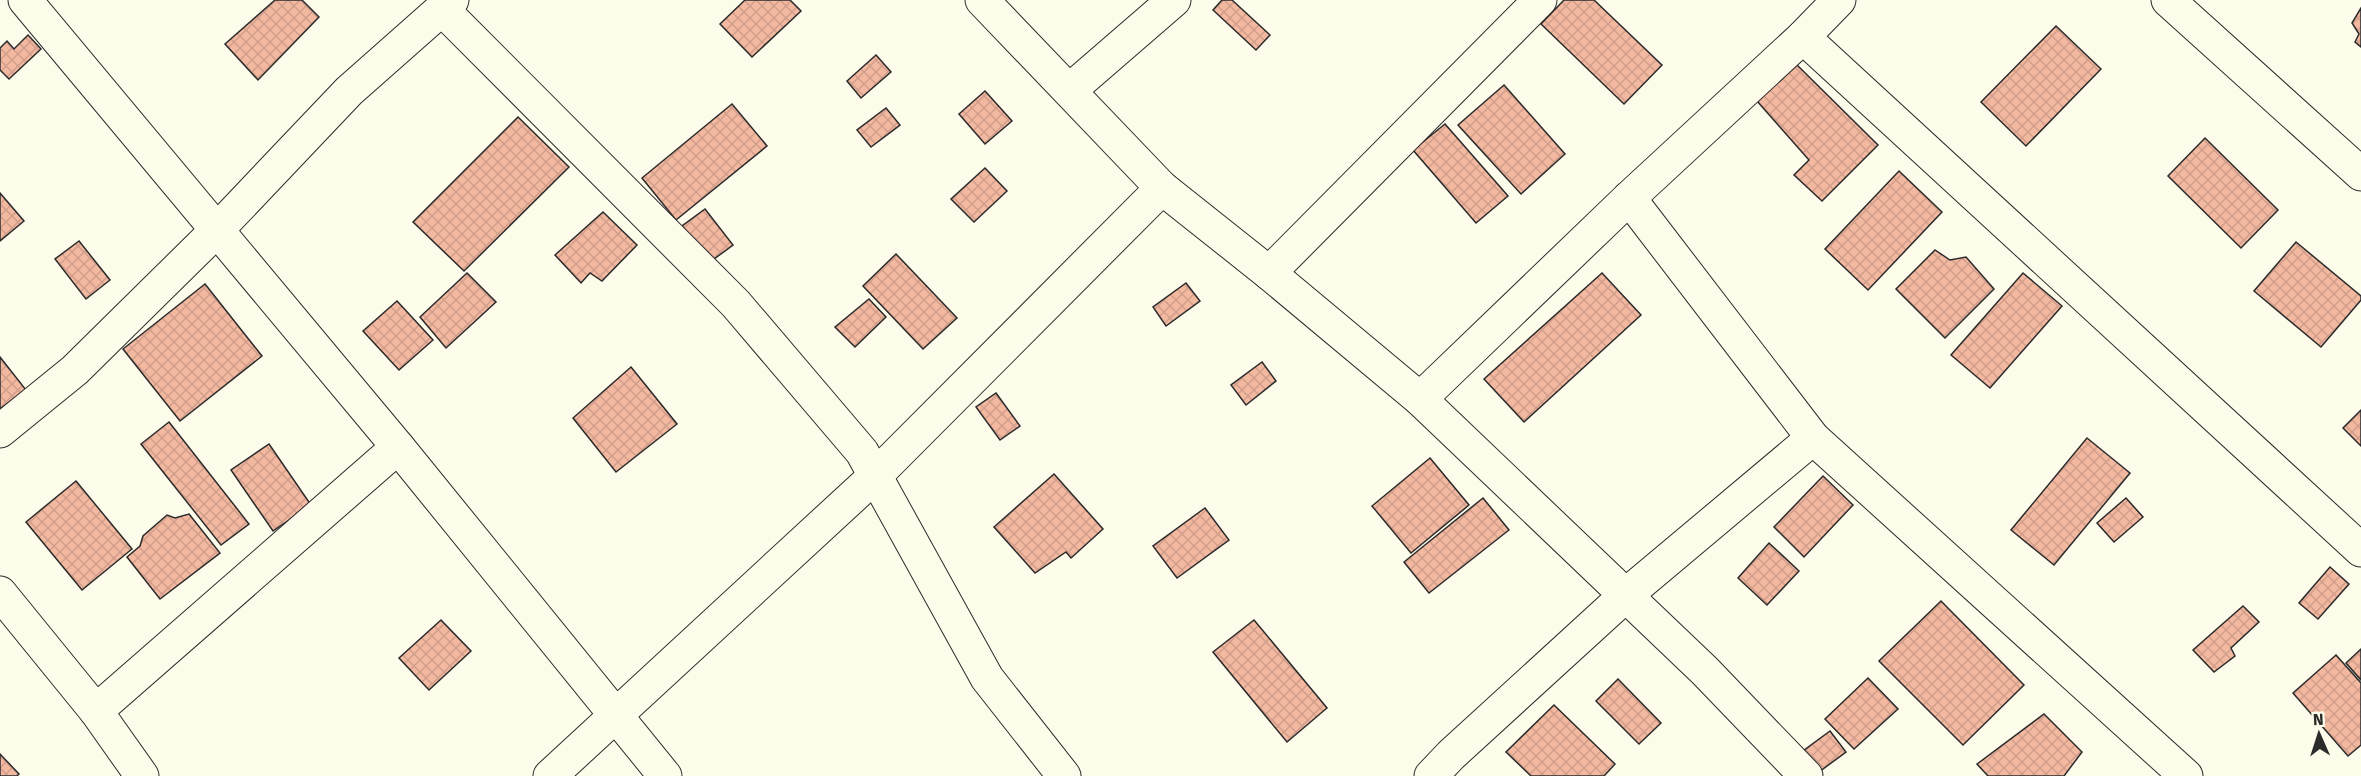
<svg xmlns="http://www.w3.org/2000/svg" width="2361" height="776" font-family="'Fira Sans',sans-serif">
  <style>
    .building { fill: url(#building-cross-hatch); stroke: #2b2b2b; stroke-width: 1.5 }
    .lines { fill: none; stroke-linecap: round; stroke-linejoin: round }
    .minor-casing { stroke: #2b2b2b; stroke-width: 35 }
    .tertiary-casing { stroke: #2b2b2b; stroke-width: 35 }
    .minor { stroke: #fdfbea; stroke-width: 33 }
    .tertiary { stroke: #fdfbea; stroke-width: 33 }
  </style>
  <defs>
    <pattern id="building-cross-hatch" width="8" height="8" patternUnits="userSpaceOnUse" patternTransform="scale(1.5)"><rect width="8" height="8" fill="#f2b8a0"/><path d="M0 0l8 8M0 8l8-8" fill="none" stroke="#d09e8a"/></pattern>
  </defs>
  <rect width="100%" height="100%" fill="#fdfbea"/>
  <g class="building">
    <path d="M 275,0 L 302,0 L 319,17 L 258,80 L 225,44 Z"/>
    <path d="M 745,0 L 790,0 L 801,11 L 752,57 L 720,24 Z"/>
    <path d="M 1222,0 L 1232,0 L 1270,35 L 1256,50 L 1213,10 Z"/>
    <path d="M 1564,0 L 1594,0 L 1662,65 L 1624,104 L 1541,24 Z"/>
    <path d="M 2361,8 L 2361,47 L 2355,42 L 2359,34 L 2352,23 Z"/>
    <path d="M 2056,26 L 2101,69 L 2026,146 L 1981,102 Z"/>
    <path d="M 28,35 L 41,49 L 9,79 L 0,70 L 0,48 L 7,41 L 14,49 Z"/>
    <path d="M 876,55 L 891,72 L 861,98 L 847,81 Z"/>
    <path d="M 1794,62 L 1878,145 L 1822,201 L 1794,175 L 1809,160 L 1757,101 Z"/>
    <path d="M 1504,85 L 1565,154 L 1521,194 L 1458,125 Z"/>
    <path d="M 985,91 L 1012,121 L 985,144 L 959,114 Z"/>
    <path d="M 732,104 L 767,146 L 676,220 L 642,178 Z"/>
    <path d="M 886,108 L 900,125 L 871,147 L 857,130 Z"/>
    <path d="M 518,117 L 569,167 L 464,271 L 413,222 Z"/>
    <path d="M 1445,124 L 1508,196 L 1476,223 L 1413,150 Z"/>
    <path d="M 2205,138 L 2278,210 L 2241,248 L 2168,176 Z"/>
    <path d="M 985,168 L 1007,191 L 974,222 L 951,199 Z"/>
    <path d="M 1899,171 L 1942,212 L 1868,290 L 1825,249 Z"/>
    <path d="M 0,193 L 24,221 L 0,241 Z"/>
    <path d="M 705,209 L 733,245 L 710,262 L 682,226 Z"/>
    <path d="M 603,212 L 637,245 L 602,281 L 590,273 L 581,283 L 555,255 Z"/>
    <path d="M 79,241 L 110,280 L 86,299 L 55,259 Z"/>
    <path d="M 2296,242 L 2361,296 L 2361,300 L 2321,347 L 2254,291 Z"/>
    <path d="M 1935,250 L 1950,260 L 1966,257 L 1994,289 L 1945,338 L 1896,289 Z"/>
    <path d="M 896,254 L 957,318 L 923,349 L 863,286 Z"/>
    <path d="M 467,273 L 496,302 L 446,348 L 420,317 Z"/>
    <path d="M 1602,273 L 1641,315 L 1524,422 L 1484,379 Z"/>
    <path d="M 2023,273 L 2062,306 L 1990,388 L 1951,355 Z"/>
    <path d="M 1186,283 L 1200,301 L 1166,326 L 1153,307 Z"/>
    <path d="M 205,284 L 262,356 L 180,421 L 123,349 Z"/>
    <path d="M 869,299 L 886,317 L 855,347 L 835,327 Z"/>
    <path d="M 397,301 L 433,340 L 399,370 L 363,331 Z"/>
    <path d="M 0,357 L 26,390 L 0,409 Z"/>
    <path d="M 1262,362 L 1276,381 L 1246,405 L 1231,385 Z"/>
    <path d="M 631,367 L 677,424 L 616,472 L 573,418 Z"/>
    <path d="M 996,393 L 1020,426 L 1000,440 L 976,407 Z"/>
    <path d="M 2361,410 L 2361,446 L 2343,428 Z"/>
    <path d="M 169,422 L 249,524 L 221,545 L 141,444 Z"/>
    <path d="M 2087,438 L 2130,473 L 2054,565 L 2011,530 Z"/>
    <path d="M 269,444 L 311,505 L 273,531 L 231,470 Z"/>
    <path d="M 1430,458 L 1469,505 L 1411,553 L 1372,506 Z"/>
    <path d="M 1054,474 L 1103,529 L 1071,558 L 1066,552 L 1035,573 L 994,527 Z"/>
    <path d="M 1823,476 L 1853,505 L 1804,557 L 1774,527 Z"/>
    <path d="M 76,481 L 132,549 L 82,590 L 26,522 Z"/>
    <path d="M 1483,498 L 1509,530 L 1429,593 L 1404,562 Z"/>
    <path d="M 2126,498 L 2143,517 L 2114,542 L 2097,523 Z"/>
    <path d="M 1205,508 L 1229,540 L 1177,578 L 1153,546 Z"/>
    <path d="M 189,514 L 220,553 L 160,599 L 127,557 L 140,546 L 143,536 L 167,515 L 175,518 Z"/>
    <path d="M 1769,543 L 1799,571 L 1767,605 L 1738,578 Z"/>
    <path d="M 2330,567 L 2349,584 L 2318,619 L 2299,603 Z"/>
    <path d="M 1941,601 L 2024,685 L 1963,745 L 1879,661 Z"/>
    <path d="M 2243,606 L 2259,622 L 2231,648 L 2235,656 L 2214,672 L 2193,650 Z"/>
    <path d="M 441,620 L 471,651 L 429,690 L 399,658 Z"/>
    <path d="M 1254,620 L 1327,708 L 1287,742 L 1213,652 Z"/>
    <path d="M 2361,649 L 2361,680 L 2346,663 Z"/>
    <path d="M 2336,655 L 2361,683 L 2361,745 L 2348,756 L 2293,693 Z"/>
    <path d="M 1868,678 L 1898,709 L 1854,749 L 1825,719 Z"/>
    <path d="M 1618,679 L 1661,723 L 1639,744 L 1596,701 Z"/>
    <path d="M 1554,705 L 1615,764 L 1604,776 L 1531,776 L 1506,752 Z"/>
    <path d="M 2044,714 L 2082,752 L 2064,776 L 1988,776 L 1977,764 Z"/>
    <path d="M 1830,731 L 1846,752 L 1819,772 L 1803,751 Z"/>
    <path d="M 0,754 L 19,774 L 17,776 L 0,776 Z"/>
  </g>
  <g class="lines">
    <g class="minor-casing">
      <g id="minor">
        <path d="M 25,0 L 398,447 L 665,776"/>
        <path d="M 982,0 L 1162,188 L 1269,273 L 1420,399 L 1705,671 L 1806,776"/>
        <path d="M 2168,0 L 2361,174"/>
        <path d="M 442,9 L 736,304 L 862,452 L 987,678 L 1064,776"/>
        <path d="M 1803,37 L 2361,550"/>
        <path d="M 1070,90 L 1174,0"/>
        <path d="M 1629,198 L 1813,438 L 2186,776"/>
        <path d="M 1269,273 L 1540,0"/>
        <path d="M 1420,399 L 1629,198 L 1803,37 L 1839,0"/>
        <path d="M 0,431 L 75,370 L 217,230 L 349,91 L 452,0"/>
        <path d="M 96,711 L 398,447"/>
        <path d="M 550,776 L 875,476 L 1162,188"/>
        <path d="M 1431,776 L 1451,755 L 1626,595 L 1813,438"/>
      </g>
    </g>
    <g class="tertiary-casing">
      <path id="tertiary" d="M 0,593 L 96,711 L 142,776"/>
    </g>
    <use href="#minor" class="minor"/>
    <use href="#tertiary" class="tertiary"/>
  </g>
  <g transform="translate(2319 734) rotate(357)" stroke="#fdfbea" stroke-width="4.5" paint-order="stroke">
  <path d="M0-4.5L10 22L0 15L-10 22Z" fill="#2b2b2b"/>
  <text y="-9" font-size="16" font-weight="bold" text-anchor="middle" fill="#2b2b2b">N</text>
  </g>
</svg>
